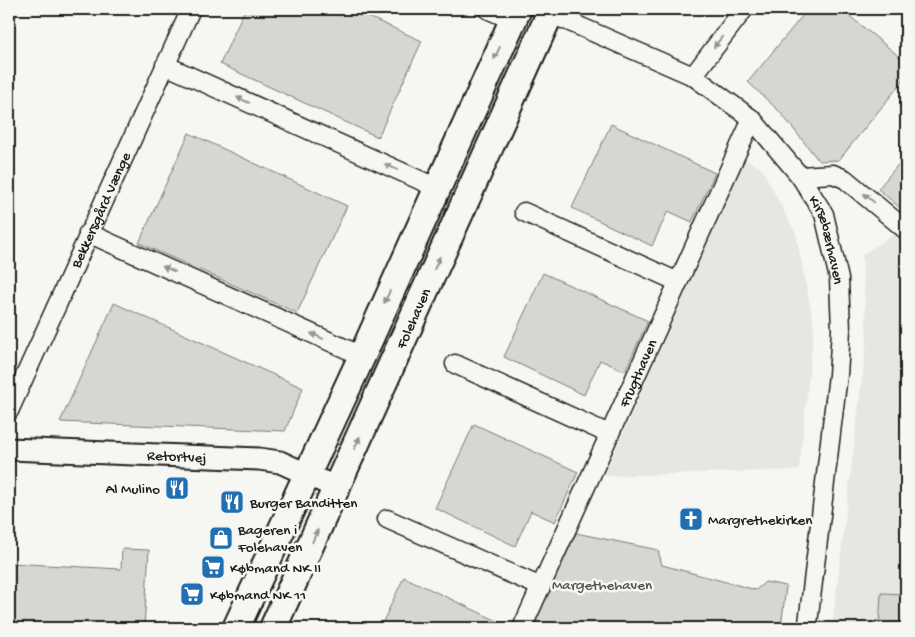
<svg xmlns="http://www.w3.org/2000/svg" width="915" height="637" font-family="'Gochi Hand',sans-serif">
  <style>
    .built { fill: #e6e6e2 }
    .green { fill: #d6d6d2; stroke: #797977 }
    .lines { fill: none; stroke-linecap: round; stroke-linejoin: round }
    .minor-casing { stroke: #1c1c1c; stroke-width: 21 }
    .tertiary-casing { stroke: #1c1c1c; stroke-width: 25 }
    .primary-casing { stroke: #1c1c1c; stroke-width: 30 }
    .minor { stroke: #f6f6f2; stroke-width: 18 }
    .tertiary { stroke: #f6f6f2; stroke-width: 21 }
    .primary { stroke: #f6f6f2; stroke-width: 26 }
    .oneway { fill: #949492 }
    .labels { text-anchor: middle; stroke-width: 5; stroke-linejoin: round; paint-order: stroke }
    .street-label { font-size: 15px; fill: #1c1c1c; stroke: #f6f6f2 }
    .poi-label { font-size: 15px; fill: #1c1c1c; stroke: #f6f6f2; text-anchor: start }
    .park-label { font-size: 15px; fill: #545453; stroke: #f6f6f2 }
  </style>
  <rect width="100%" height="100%" fill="#f6f6f2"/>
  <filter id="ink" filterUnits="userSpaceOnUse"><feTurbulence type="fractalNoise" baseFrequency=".02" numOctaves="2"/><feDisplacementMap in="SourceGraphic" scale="10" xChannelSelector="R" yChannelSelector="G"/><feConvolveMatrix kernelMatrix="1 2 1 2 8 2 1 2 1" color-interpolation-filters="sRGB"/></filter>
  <g filter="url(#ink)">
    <g class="built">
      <path d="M 745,159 L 762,169 L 796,234 L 814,326 L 799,470 L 604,476 Z"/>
      <path d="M 896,233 L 906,241 L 906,628 L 832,628 L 867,338 L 862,255 Z"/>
    </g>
    <g class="green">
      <path d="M 245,9 L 351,9 L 422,41 L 378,137 L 220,64 Z"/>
      <path d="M 808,9 L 841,9 L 906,62 L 906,77 L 839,160 L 819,161 L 780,112 L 748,82 Z"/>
      <path d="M 611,124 L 715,173 L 692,222 L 668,211 L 652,246 L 572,208 Z"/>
      <path d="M 189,133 L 347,206 L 297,313 L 139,243 Z"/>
      <path d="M 906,155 L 906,213 L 878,189 Z"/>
      <path d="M 543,273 L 648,321 L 625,371 L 600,360 L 584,395 L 504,357 Z"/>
      <path d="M 114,303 L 303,388 L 285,431 L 60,422 Z"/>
      <path d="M 474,424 L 578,472 L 555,522 L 531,511 L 515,546 L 435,508 Z"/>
      <path d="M 576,533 L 658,550 L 662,565 L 756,590 L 765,582 L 786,586 L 781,628 L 532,628 Z"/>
      <path d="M 122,549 L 149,550 L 144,628 L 9,628 L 9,563 L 121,569 Z"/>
      <path d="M 404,577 L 508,626 L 507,628 L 380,628 Z"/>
      <path d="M 881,593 L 906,594 L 906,628 L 879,628 Z"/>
    </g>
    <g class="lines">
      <g class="minor-casing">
        <g id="minor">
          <path d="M 487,9 L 512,20"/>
          <path id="s1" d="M 540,9 L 693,76 L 752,119 L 800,176 L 824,214 L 839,279 L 841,330 L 838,375 L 808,623"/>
          <path d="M 165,65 L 435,187"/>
          <path d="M 693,76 L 744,9"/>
          <path d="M 800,176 L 833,174 L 845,179 L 906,230"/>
          <path d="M 524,212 L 678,282"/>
          <path d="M 88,233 L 362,356"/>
          <path d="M 455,364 L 609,434"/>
          <path id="s2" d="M 9,411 L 191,9"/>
          <path d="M 387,519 L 541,587"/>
          <path id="s3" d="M 522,628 L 752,119"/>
        </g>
      </g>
      <g class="tertiary-casing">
        <g id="tertiary">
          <path id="s4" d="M 9,449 L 259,459 L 280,462 L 337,488"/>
        </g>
      </g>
      <g class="primary-casing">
        <g id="primary">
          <path d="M 236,628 L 362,356 L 518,9"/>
          <path id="s5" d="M 273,628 L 552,9"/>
        </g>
      </g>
      <use href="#minor" class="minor"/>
      <use href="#tertiary" class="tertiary"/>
      <use href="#primary" class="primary"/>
    </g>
    <defs><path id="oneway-solid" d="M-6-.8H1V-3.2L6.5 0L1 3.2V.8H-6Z" transform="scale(1.25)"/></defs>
    <g class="oneway">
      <use href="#oneway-solid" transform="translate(718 42) rotate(128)"/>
      <use href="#oneway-solid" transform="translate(497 53) rotate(115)"/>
      <use href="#oneway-solid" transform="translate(243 100) rotate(-156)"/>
      <use href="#oneway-solid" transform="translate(391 167) rotate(-156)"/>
      <use href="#oneway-solid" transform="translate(869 198) rotate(-140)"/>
      <use href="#oneway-solid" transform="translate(437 263) rotate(-66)"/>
      <use href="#oneway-solid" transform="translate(169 269) rotate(-156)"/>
      <use href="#oneway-solid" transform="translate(387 297) rotate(114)"/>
      <use href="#oneway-solid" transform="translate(317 336) rotate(-156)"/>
      <use href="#oneway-solid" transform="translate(357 443) rotate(-66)"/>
      <use href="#oneway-solid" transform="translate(315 536) rotate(-66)"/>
    </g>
  </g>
  <defs>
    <g id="restaurant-square" transform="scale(1.25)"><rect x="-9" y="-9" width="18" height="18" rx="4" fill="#1f6fb2" stroke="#f6f6f2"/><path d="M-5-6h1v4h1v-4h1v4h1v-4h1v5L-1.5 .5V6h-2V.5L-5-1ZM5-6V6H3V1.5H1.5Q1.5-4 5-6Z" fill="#fff"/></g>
    <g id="church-square" transform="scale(1.25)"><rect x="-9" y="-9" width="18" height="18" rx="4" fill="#1f6fb2" stroke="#f6f6f2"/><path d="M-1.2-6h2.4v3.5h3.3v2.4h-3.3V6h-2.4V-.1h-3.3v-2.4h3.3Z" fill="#fff"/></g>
    <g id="shop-square" transform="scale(1.25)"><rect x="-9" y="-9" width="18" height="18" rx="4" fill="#1f6fb2" stroke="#f6f6f2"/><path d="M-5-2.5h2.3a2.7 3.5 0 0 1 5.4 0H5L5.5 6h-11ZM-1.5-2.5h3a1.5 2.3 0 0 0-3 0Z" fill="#fff"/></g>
    <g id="supermarket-square" transform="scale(1.25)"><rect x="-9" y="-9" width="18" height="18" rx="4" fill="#1f6fb2" stroke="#f6f6f2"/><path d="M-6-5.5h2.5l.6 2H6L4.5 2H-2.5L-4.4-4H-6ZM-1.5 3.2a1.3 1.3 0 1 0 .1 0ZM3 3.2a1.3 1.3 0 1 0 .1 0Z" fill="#fff"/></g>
  </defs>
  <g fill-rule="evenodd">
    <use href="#restaurant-square" x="177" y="488"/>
    <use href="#restaurant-square" x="232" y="502"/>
    <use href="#church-square" x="691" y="519"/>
    <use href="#shop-square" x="221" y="538"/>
    <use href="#supermarket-square" x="213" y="567"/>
    <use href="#supermarket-square" x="192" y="594"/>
  </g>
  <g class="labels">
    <g class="street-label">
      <text dy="5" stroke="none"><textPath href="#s2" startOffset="221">Bekkersgård Vænge</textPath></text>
      <text dy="5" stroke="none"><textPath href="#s1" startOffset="385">Kirsebærhaven</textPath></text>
      <text dy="5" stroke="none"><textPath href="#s5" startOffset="340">Folehaven</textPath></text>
      <text dy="5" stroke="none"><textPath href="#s3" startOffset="280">Frugthaven</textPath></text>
      <text dy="5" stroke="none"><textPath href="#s4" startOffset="168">Retortvej</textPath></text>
    </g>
    <g class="poi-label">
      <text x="160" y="493" text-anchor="end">Al Mulino</text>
      <text x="250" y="507">Burger Banditten</text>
      <text x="708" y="524">Margrethekirken</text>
      <text x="238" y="534">Bageren i<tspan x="238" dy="17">Folehaven</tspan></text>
      <text x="230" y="572">Købmand NK II</text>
      <text x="210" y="599">Købmand NK 11</text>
    </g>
    <g class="park-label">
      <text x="602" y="589">Margethehaven</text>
    </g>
  </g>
  <rect width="915" height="637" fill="none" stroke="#f6f6f2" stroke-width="30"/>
  <rect x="15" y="15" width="885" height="607" fill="none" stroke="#1c1c1c" stroke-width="2" filter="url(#ink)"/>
</svg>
